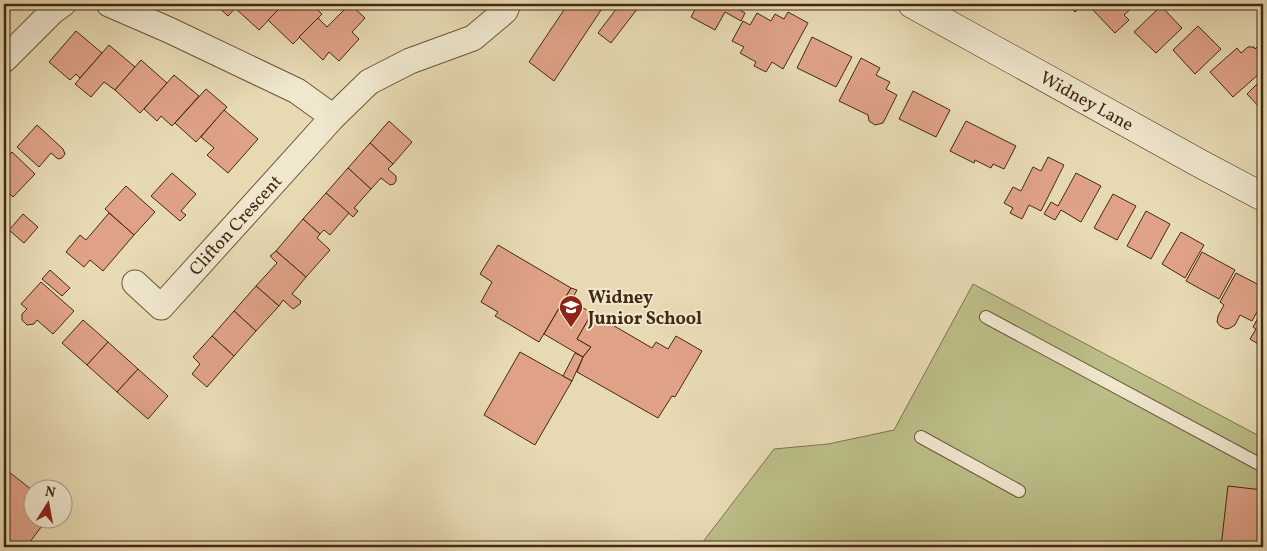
<svg xmlns="http://www.w3.org/2000/svg" width="1267" height="551" font-family="Vollkorn,serif">
  <style>
    .green { fill: #bcbe88; stroke: #80744d }
    .building { fill: #dfa287; stroke: #432912 }
    .lines { fill: none; stroke-linecap: round; stroke-linejoin: round }
    .lane-casing { stroke: #6c553a; stroke-width: 14 }
    .street-casing { stroke: #6c553a; stroke-width: 27 }
    .secondary-casing { stroke: #432912; stroke-width: 29 }
    .lane { stroke: #efe7ce; stroke-width: 12 }
    .street { stroke: #efe7ce; stroke-width: 25 }
    .secondary { stroke: #efe7ce; stroke-width: 28 }
    .labels { text-anchor: middle; stroke-width: 4; stroke-linejoin: round; paint-order: stroke }
    .street-label { font-size: 18px; fill: #432912; stroke: #efe7ce }
    .poi-label { font-size: 18px; font-weight: bold; fill: #432912; stroke: #efe7ce; text-anchor: start }
  </style>
  <rect width="100%" height="100%" fill="#e7dab3"/>
  <filter id="stains"><feTurbulence type="fractalNoise" baseFrequency=".004" numOctaves="4"/><feColorMatrix values="0 0 0 0 .2 0 0 0 0 .09 0 0 0 0 .02 0 0 0 .5 -.17"/></filter>
  <radialGradient id="worn" r=".72"><stop offset=".6" stop-color="#630" stop-opacity="0"/><stop offset="1" stop-color="#630" stop-opacity=".3"/></radialGradient>
  <path class="green" d="M 973,284 L 1263,438 L 1263,547 L 699,547 L 774,449 L 828,444 L 894,430 Z"/>
  <g class="building">
    <path d="M 215,4 L 239,4 L 228,16 Z"/>
    <path d="M 239,4 L 284,4 L 259,30 L 235,8 Z"/>
    <path d="M 284,4 L 311,4 L 322,14 L 293,44 L 268,20 Z"/>
    <path d="M 350,4 L 365,18 L 352,32 L 359,39 L 339,61 L 329,52 L 323,60 L 299,37 L 318,18 L 327,27 Z"/>
    <path d="M 568,4 L 605,4 L 554,81 L 529,62 Z"/>
    <path d="M 620,4 L 641,4 L 611,43 L 598,33 Z"/>
    <path d="M 698,4 L 730,4 L 745,13 L 741,21 L 725,12 L 715,30 L 691,17 Z"/>
    <path d="M 1067,4 L 1084,4 L 1075,12 Z"/>
    <path d="M 1096,4 L 1136,4 L 1124,15 L 1129,20 L 1115,33 L 1091,8 Z"/>
    <path d="M 1161,6 L 1182,28 L 1156,53 L 1134,32 Z"/>
    <path d="M 788,12 L 808,23 L 783,69 L 772,62 L 766,72 L 754,66 L 756,62 L 740,53 L 744,47 L 732,41 L 743,21 L 750,25 L 757,13 L 771,21 L 775,14 L 784,19 Z"/>
    <path d="M 1198,26 L 1221,49 L 1195,74 L 1173,50 Z"/>
    <path d="M 76,31 L 102,53 L 80,78 L 76,74 L 70,80 L 49,62 Z"/>
    <path d="M 812,37 L 852,57 L 836,87 L 797,68 Z"/>
    <path d="M 109,45 L 135,67 L 115,90 L 104,82 L 91,97 L 75,84 Z"/>
    <path d="M 1248,47 L 1254,47 L 1255,49 L 1257,47 L 1263,54 L 1263,67 L 1260,70 L 1261,72 L 1233,97 L 1210,72 L 1237,48 L 1241,53 Z"/>
    <path d="M 861,58 L 880,68 L 876,75 L 890,82 L 886,89 L 897,95 L 883,123 L 875,125 L 869,121 L 868,115 L 839,101 Z"/>
    <path d="M 141,60 L 167,83 L 140,113 L 115,90 Z"/>
    <path d="M 174,75 L 199,96 L 172,126 L 161,116 L 157,121 L 144,109 Z"/>
    <path d="M 1263,78 L 1263,111 L 1247,94 Z"/>
    <path d="M 206,89 L 227,107 L 196,142 L 175,123 Z"/>
    <path d="M 913,91 L 950,110 L 936,137 L 899,119 Z"/>
    <path d="M 224,110 L 258,139 L 228,173 L 207,155 L 214,148 L 201,137 Z"/>
    <path d="M 389,121 L 412,142 L 393,164 L 370,143 Z"/>
    <path d="M 966,121 L 1016,146 L 1004,169 L 993,164 L 991,168 L 975,160 L 974,163 L 950,151 Z"/>
    <path d="M 37,125 L 63,149 L 65,154 L 62,158 L 58,159 L 51,153 L 39,167 L 17,147 Z"/>
    <path d="M 370,143 L 393,164 L 388,169 L 396,176 L 396,181 L 394,184 L 390,185 L 381,178 L 371,189 L 348,168 Z"/>
    <path d="M 12,152 L 35,174 L 13,197 L 4,188 L 4,161 Z"/>
    <path d="M 1048,157 L 1064,165 L 1041,211 L 1029,205 L 1022,219 L 1010,213 L 1013,208 L 1004,203 L 1013,187 L 1021,191 L 1033,167 L 1041,171 Z"/>
    <path d="M 348,168 L 371,189 L 354,208 L 358,211 L 353,217 L 326,193 Z"/>
    <path d="M 172,173 L 196,194 L 181,211 L 186,215 L 180,221 L 151,196 Z"/>
    <path d="M 1076,173 L 1101,186 L 1081,222 L 1061,210 L 1055,220 L 1044,214 L 1051,202 L 1058,206 Z"/>
    <path d="M 126,186 L 155,212 L 134,235 L 105,209 Z"/>
    <path d="M 326,193 L 349,213 L 330,235 L 324,230 L 320,234 L 303,219 Z"/>
    <path d="M 1113,194 L 1136,206 L 1117,240 L 1094,228 Z"/>
    <path d="M 1146,211 L 1170,224 L 1151,259 L 1127,246 Z"/>
    <path d="M 109,213 L 134,235 L 103,271 L 90,260 L 84,267 L 66,252 L 80,235 L 86,240 Z"/>
    <path d="M 23,214 L 38,227 L 24,243 L 9,230 Z"/>
    <path d="M 303,219 L 320,234 L 317,238 L 330,250 L 306,277 L 276,251 Z"/>
    <path d="M 1181,232 L 1204,245 L 1185,278 L 1162,264 Z"/>
    <path d="M 498,245 L 571,288 L 539,342 L 495,316 L 498,312 L 481,302 L 492,282 L 480,274 Z"/>
    <path d="M 276,251 L 306,277 L 292,294 L 301,301 L 300,304 L 293,309 L 283,300 L 279,306 L 256,286 L 277,263 L 270,256 Z"/>
    <path d="M 1202,252 L 1235,270 L 1219,299 L 1186,281 Z"/>
    <path d="M 50,270 L 70,288 L 62,296 L 42,279 Z"/>
    <path d="M 1236,273 L 1263,287 L 1263,301 L 1252,321 L 1240,315 L 1235,325 L 1230,328 L 1226,329 L 1220,326 L 1217,322 L 1218,316 L 1224,305 L 1220,302 Z"/>
    <path d="M 41,282 L 74,311 L 53,334 L 37,320 L 34,324 L 27,325 L 22,320 L 22,314 L 27,309 L 21,304 Z"/>
    <path d="M 256,286 L 279,306 L 256,331 L 234,311 Z"/>
    <path d="M 571,288 L 577,290 L 571,301 L 592,313 L 577,339 L 591,347 L 583,357 L 544,334 Z"/>
    <path d="M 1263,309 L 1263,347 L 1250,339 L 1256,329 L 1253,327 Z"/>
    <path d="M 234,311 L 256,331 L 234,356 L 212,336 Z"/>
    <path d="M 592,313 L 652,348 L 656,342 L 668,349 L 676,336 L 702,351 L 675,397 L 672,396 L 658,418 L 577,372 L 583,357 L 591,347 L 577,339 Z"/>
    <path d="M 83,320 L 108,342 L 87,365 L 62,343 Z"/>
    <path d="M 212,336 L 234,356 L 207,387 L 192,374 L 200,364 L 193,357 Z"/>
    <path d="M 108,342 L 138,369 L 117,392 L 87,365 Z"/>
    <path d="M 520,352 L 572,381 L 535,445 L 484,415 Z"/>
    <path d="M 575,353 L 583,357 L 572,381 L 563,376 Z"/>
    <path d="M 138,369 L 168,396 L 148,419 L 117,392 Z"/>
    <path d="M 4,468 L 32,490 L 32,518 L 48,518 L 26,547 L 4,547 Z"/>
    <path d="M 1228,486 L 1263,490 L 1263,547 L 1221,547 Z"/>
  </g>
  <g class="lines">
    <g class="lane-casing">
      <g id="lane">
        <path d="M 986,317 L 1263,466"/>
        <path d="M 921,437 L 1019,491"/>
      </g>
    </g>
    <g class="street-casing">
      <g id="street">
        <path d="M 109,4 L 169,30 L 297,91 L 333,117"/>
        <path d="M 4,60 L 53,11 L 63,4"/>
        <path id="s1" d="M 135,283 L 161,307 L 333,117 L 369,82 L 410,61 L 473,38 L 505,11 L 508,4"/>
      </g>
    </g>
    <g class="secondary-casing">
      <g id="secondary">
        <path id="s2" d="M 912,4 L 1199,163 L 1263,197"/>
      </g>
    </g>
    <use href="#lane" class="lane"/>
    <use href="#street" class="street"/>
    <use href="#secondary" class="secondary"/>
  </g>
  <defs>
    <g id="school-pin" transform="scale(1.25)"><path d="M0 17L-7.5 6A9.5 9.5 0 1 1 7.5 6Z" fill="#8f2418" stroke="#efe7ce"/><path d="M0-5L7-2L0 1L-7-2ZM-4 1L0 2.5L4 1V4Q0 6-4 4Z" fill="#fff"/></g>
  </defs>
  <g fill-rule="evenodd">
    <use href="#school-pin" x="571" y="307"/>
  </g>
  <g class="labels">
    <g class="street-label">
      <text dy="6" stroke="none"><textPath href="#s2" startOffset="200">Widney Lane</textPath></text>
      <text dy="6" stroke="none"><textPath href="#s1" startOffset="146">Clifton Crescent</textPath></text>
    </g>
    <g class="poi-label">
      <text x="588" y="303">Widney<tspan x="588" dy="21">Junior School</tspan></text>
    </g>
  </g>
  <rect width="1267" height="551" fill="none" stroke="#e7dab3" stroke-width="20"/>
  <rect x="5" y="5" width="1257" height="541" fill="none" stroke="#432912" stroke-width="2.5"/>
  <rect x="10" y="10" width="1247" height="531" fill="none" stroke="#432912"/>
  <g transform="translate(48 504) rotate(11)"><circle r="24" fill="#efe7ce" stroke="#aa9b83"/>
  <path d="M0-4L9 19L0 12L-9 19Z" fill="#8f2418"/>
  <text y="-8" font-size="14" font-weight="bold" text-anchor="middle" fill="#432912">N</text>
  </g>
  <rect width="100%" height="100%" filter="url(#stains)"/>
  <rect width="100%" height="100%" fill="url(#worn)"/>
</svg>
